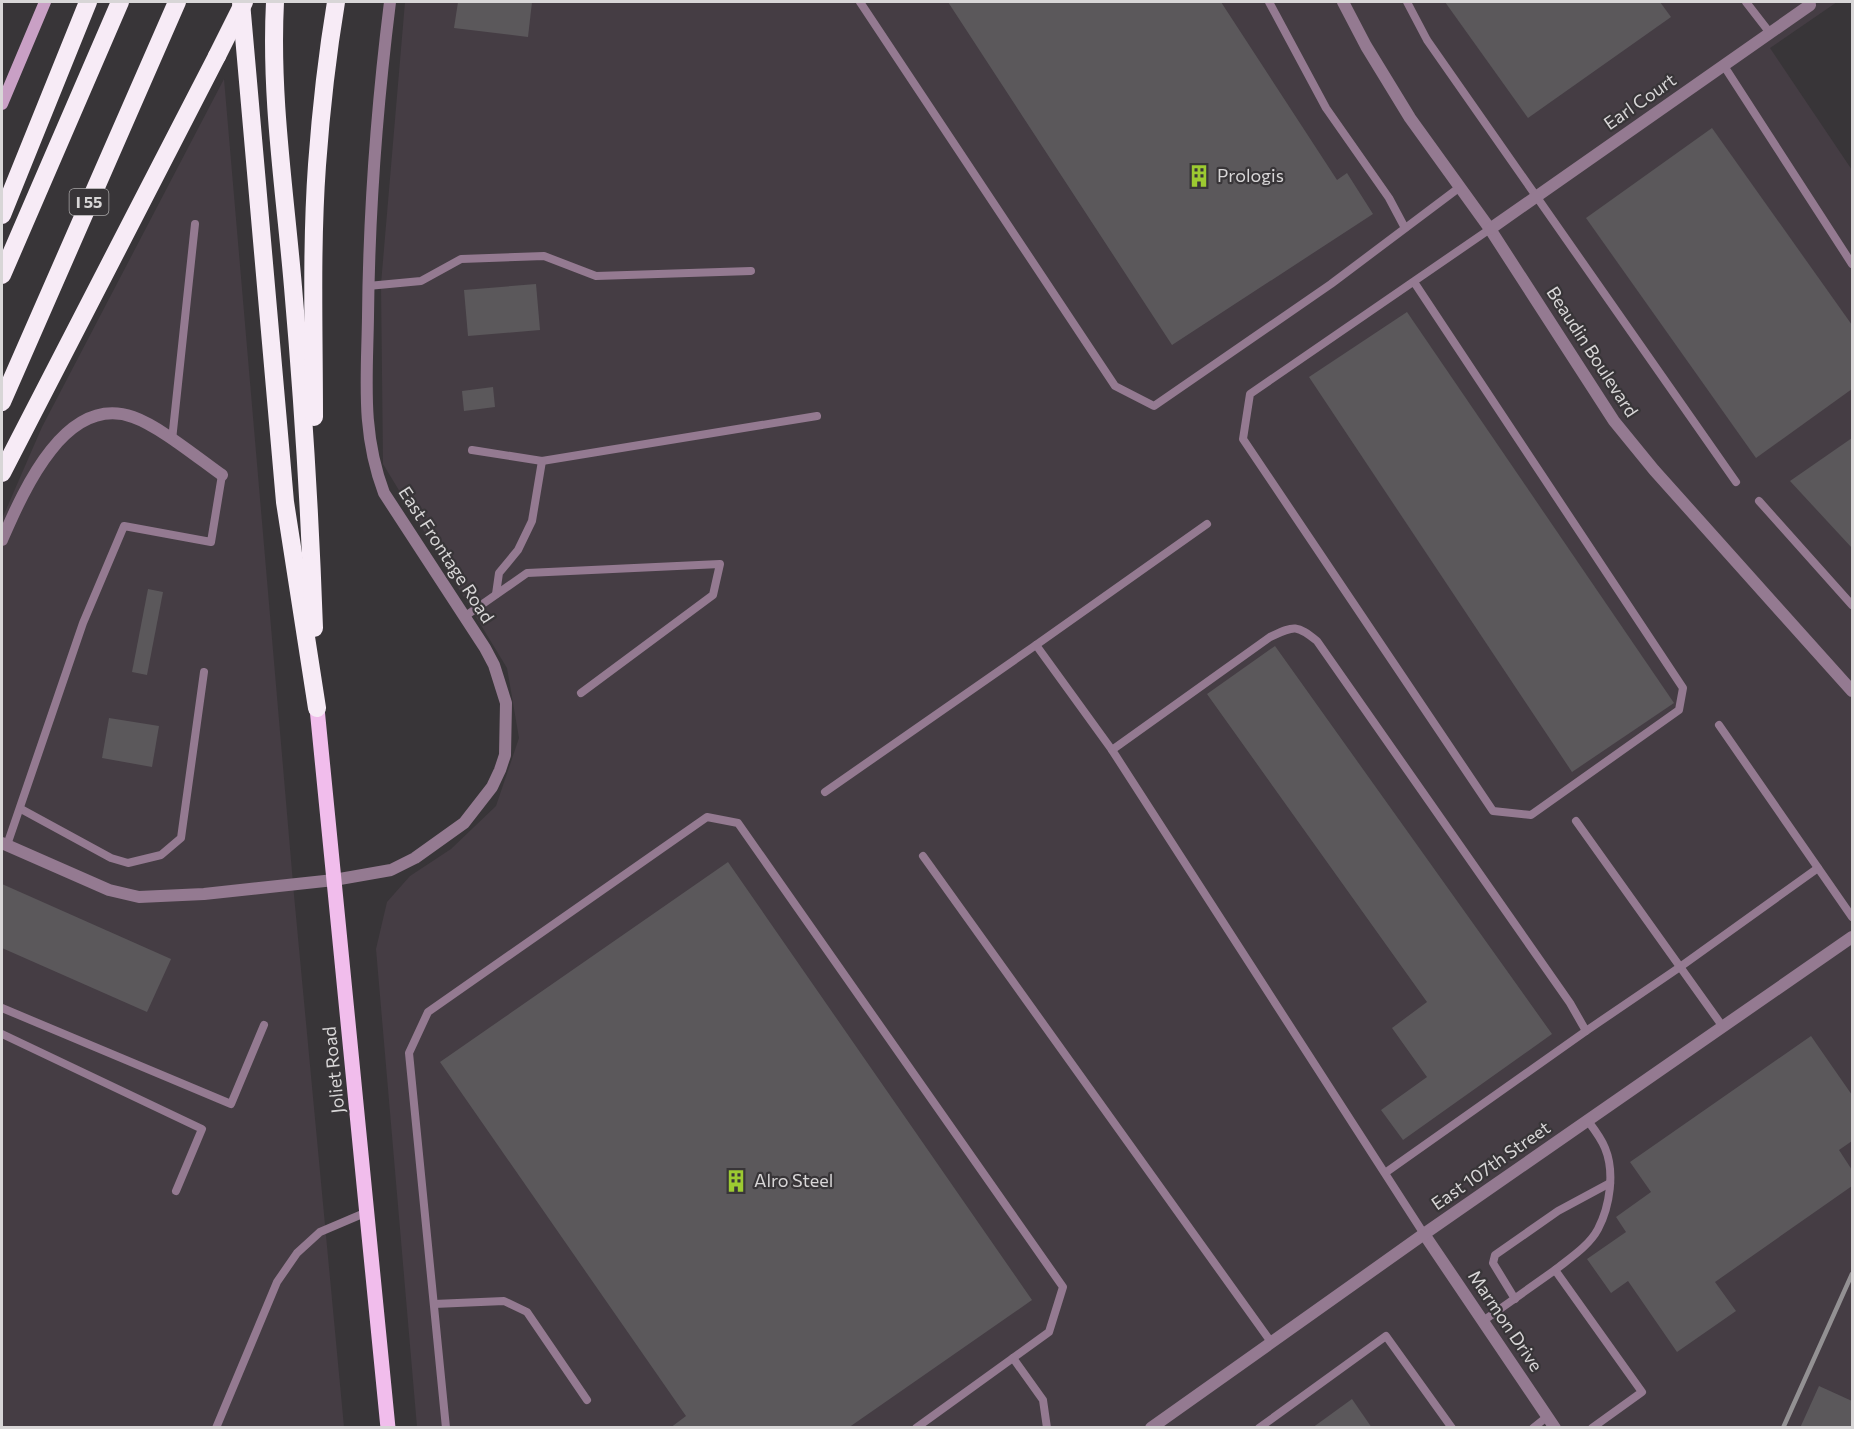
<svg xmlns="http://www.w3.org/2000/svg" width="1854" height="1429" font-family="Commissioner,sans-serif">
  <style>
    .built { fill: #453d44 }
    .building { fill: #5b585b }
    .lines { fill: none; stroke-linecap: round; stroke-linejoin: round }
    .lane { stroke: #947a91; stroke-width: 8 }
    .street { stroke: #947a91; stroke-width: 12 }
    .secondary { stroke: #c9a0c5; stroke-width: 12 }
    .primary { stroke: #f1bdec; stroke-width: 15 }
    .highway { stroke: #f7ebf6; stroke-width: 18 }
    .rail { stroke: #939193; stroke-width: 4.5 }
    .highway-bridge { stroke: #f7ebf6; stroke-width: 18 }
    .labels { text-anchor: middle; stroke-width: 4.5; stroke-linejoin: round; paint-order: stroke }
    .shield { fill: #383538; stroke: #a8a6a7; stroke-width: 1.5 }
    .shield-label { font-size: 16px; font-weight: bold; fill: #d8d6d7 }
    .street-label { font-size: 18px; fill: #d8d6d7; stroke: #383538 }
    .poi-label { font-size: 18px; fill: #d8d6d7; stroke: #383538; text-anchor: start }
  </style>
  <rect width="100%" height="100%" fill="#383538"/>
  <g class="built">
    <path d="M 405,2 L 1837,2 L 1770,48 L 1852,170 L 1852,1427 L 417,1427 L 376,949 L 387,902 L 410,876 L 451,849 L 496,806 L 519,738 L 507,668 L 383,464 L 381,284 Z"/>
    <path d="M 224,79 L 294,895 L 344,1427 L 2,1428 L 2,519 L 42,427 Z"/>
  </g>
  <g class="building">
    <path d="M 458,2 L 532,2 L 528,37 L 454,28 Z"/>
    <path d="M 948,2 L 1221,2 L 1337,180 L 1347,173 L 1373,214 L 1172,345 Z"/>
    <path d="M 1445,2 L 1660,2 L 1671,17 L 1528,118 Z"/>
    <path d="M 1712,128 L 1852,325 L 1852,389 L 1756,458 L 1586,218 Z"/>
    <path d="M 536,284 L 540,330 L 468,336 L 464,290 Z"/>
    <path d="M 1407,312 L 1674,703 L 1572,772 L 1309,377 Z"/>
    <path d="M 493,387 L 495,407 L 464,411 L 462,391 Z"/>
    <path d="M 1852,438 L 1852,548 L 1790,481 Z"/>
    <path d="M 148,589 L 163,592 L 147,675 L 132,672 Z"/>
    <path d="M 1275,646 L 1552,1034 L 1403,1140 L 1381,1110 L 1427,1077 L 1392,1028 L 1427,1002 L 1207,694 Z"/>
    <path d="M 109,718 L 159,726 L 152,767 L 102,758 Z"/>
    <path d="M 728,862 L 1032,1300 L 848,1428 L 670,1428 L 686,1416 L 440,1062 Z"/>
    <path d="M 2,884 L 171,959 L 147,1012 L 2,948 Z"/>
    <path d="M 1811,1036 L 1852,1095 L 1852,1141 L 1839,1150 L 1852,1170 L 1852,1186 L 1715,1282 L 1736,1311 L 1677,1352 L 1628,1281 L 1611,1293 L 1587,1259 L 1626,1232 L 1616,1217 L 1651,1192 L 1630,1162 Z"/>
    <path d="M 1819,1386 L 1852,1401 L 1852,1428 L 1800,1428 Z"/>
    <path d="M 1352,1399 L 1372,1428 L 1312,1428 Z"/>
  </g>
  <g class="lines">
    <g class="lane">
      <path d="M 860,2 L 1115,386 L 1154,406 L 1331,284 L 1460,187"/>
      <path d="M 1269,2 L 1326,108 L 1389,198 L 1405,228"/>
      <path d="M 1407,2 L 1427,40 L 1736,482"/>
      <path d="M 1746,2 L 1770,33"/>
      <path d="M 1724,66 L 1852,264"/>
      <path d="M 1414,282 L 1683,688 L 1679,710 L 1531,815 L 1493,811 L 1243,439 L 1250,394 L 1490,229"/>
      <path d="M 368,286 L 421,281 L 461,259 L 544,256 L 596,276 L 751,271"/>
      <path d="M 172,440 L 195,224"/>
      <path d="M 472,450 L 542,461 L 817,416"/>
      <path d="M 1759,501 L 1852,605"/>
      <path d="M 496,594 L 499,573 L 518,550 L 532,521 L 542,461"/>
      <path d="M 464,617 L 527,573 L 720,564 L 713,595 L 581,693"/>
      <path d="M 1036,645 L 1207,524"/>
      <path d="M 1719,725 L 1852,917"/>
      <path d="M 825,792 L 1036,645 L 1112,750"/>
      <path d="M 21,809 L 111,858 L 128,863 L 161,855 L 181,838 L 204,672"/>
      <path d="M 1576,821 L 1723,1027"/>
      <path d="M 7,845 L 83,623 L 124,526 L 211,542 L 222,475"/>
      <path d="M 923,856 L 1271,1342"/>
      <path d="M 2,1008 L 231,1104 L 264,1025"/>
      <path d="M 1586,1031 L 1680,967 L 1818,868"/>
      <path d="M 2,1034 L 202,1129 L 176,1191"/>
      <path d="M 1385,1173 L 1586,1031 L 1570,1003 L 1317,641 C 1296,624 1294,626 1270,637 L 1112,750 L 1424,1234"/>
      <path d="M 1555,1270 C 1570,1258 1589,1246 1598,1229 C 1610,1206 1615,1172 1605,1148 C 1601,1138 1594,1129 1588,1121"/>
      <path d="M 1515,1299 L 1493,1263 L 1495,1255 L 1558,1211 L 1610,1183"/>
      <path d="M 434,1304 L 504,1301 L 527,1312 L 587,1400"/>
      <path d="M 1483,1321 L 1555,1270 L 1642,1392 L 1592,1428"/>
      <path d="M 1013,1358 L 1043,1400 L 1047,1428"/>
      <path d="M 216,1428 L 277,1282 L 297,1253 L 320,1232 L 367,1212"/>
      <path d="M 446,1428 L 409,1053 L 428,1012 L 707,817 L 738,823 L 1063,1287 L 1049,1332 L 916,1428"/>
      <path d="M 1259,1428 L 1386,1336 L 1452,1428"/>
      <path d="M 1533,1428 L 1548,1416"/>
    </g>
    <g class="street">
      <path d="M 1343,2 L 1366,46 L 1410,118 L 1490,229 L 1614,421 L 1654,470 L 1852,691"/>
      <path d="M 1490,229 L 1810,5"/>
      <path d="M 2,540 C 23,492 65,393 133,417 C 159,426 198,458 222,475"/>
      <path d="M 2,843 L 109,890 L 139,897 L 204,894 L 334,880 L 391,870 L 415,858 L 464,823 L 492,787 L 500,770 L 505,755 L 506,703 L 494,665 L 485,648 L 384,493 C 361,432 367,380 368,317 C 369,211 377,106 390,2"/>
      <path d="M 1424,1234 L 1555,1428"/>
      <path d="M 1151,1428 L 1424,1234 L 1852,937"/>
    </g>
    <path class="secondary" d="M 2,104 L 45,2"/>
    <path class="primary" d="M 317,708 L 388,1428"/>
    <g class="highway">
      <path d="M 241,2 L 285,502 L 317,708"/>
      <path d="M 275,2 C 270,97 285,192 293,287 C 303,401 310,514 314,628"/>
      <path d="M 2,215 L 88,2"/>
      <path d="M 2,275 L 120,2"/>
      <path d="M 2,402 L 177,2"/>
      <path d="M 314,417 C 314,333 311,249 317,165 C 321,110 327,56 336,2"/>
      <path d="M 2,473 L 217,56"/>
    </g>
    <path class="rail" d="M 1783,1428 L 1852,1274"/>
    <path class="highway-bridge" d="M 217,56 L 244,2"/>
  </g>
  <defs>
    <g id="building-bare" transform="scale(1.8)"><path d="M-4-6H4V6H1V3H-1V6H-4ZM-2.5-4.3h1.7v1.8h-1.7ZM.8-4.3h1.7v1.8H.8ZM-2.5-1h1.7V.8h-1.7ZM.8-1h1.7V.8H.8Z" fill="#9cca31" stroke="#383538" stroke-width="2.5" paint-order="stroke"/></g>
  </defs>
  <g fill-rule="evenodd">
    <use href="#building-bare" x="1199" y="176"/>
    <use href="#building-bare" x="736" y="1181"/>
  </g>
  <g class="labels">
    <rect class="shield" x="69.5" y="189" width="39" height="26" rx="4.5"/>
    <g class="shield-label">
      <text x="89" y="208">I 55</text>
    </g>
    <g class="street-label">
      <text transform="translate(1640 102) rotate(-35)" y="6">Earl Court</text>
      <text transform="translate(1592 352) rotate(57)" y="6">Beaudin Boulevard</text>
      <text transform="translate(446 555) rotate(57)" y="6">East Frontage Road</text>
      <text transform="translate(334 1070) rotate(-96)" y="6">Joliet Road</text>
      <text transform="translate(1491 1166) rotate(-35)" y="6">East 107th Street</text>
      <text transform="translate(1505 1321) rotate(56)" y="6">Marmon Drive</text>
    </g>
    <g class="poi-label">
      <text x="1217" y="182">Prologis</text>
      <text x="754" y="1187">Alro Steel</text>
    </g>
  </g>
  <rect width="1854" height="1429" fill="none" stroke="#d8d6d7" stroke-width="6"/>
</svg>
